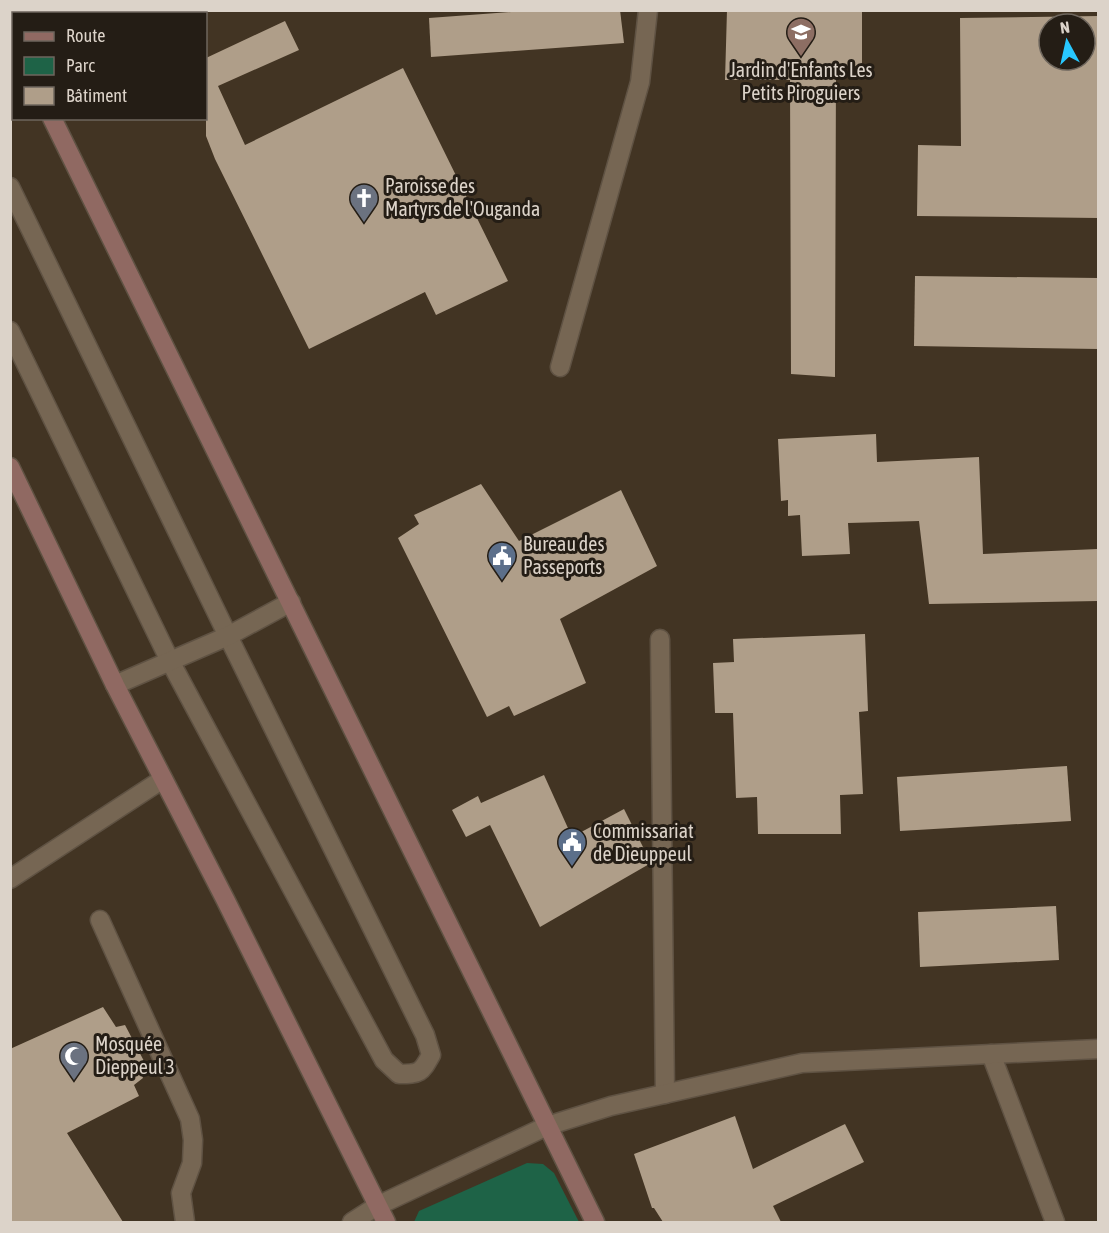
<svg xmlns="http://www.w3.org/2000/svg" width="1109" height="1233" font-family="'Asap Condensed',sans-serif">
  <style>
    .green { fill: #1e6347 }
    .building { fill: #af9e89; fill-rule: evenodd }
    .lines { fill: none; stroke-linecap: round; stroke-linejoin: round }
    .lane-casing { stroke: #5f5243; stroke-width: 21 }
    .street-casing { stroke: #5f5243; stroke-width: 21 }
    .secondary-casing { stroke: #5f5243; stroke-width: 21 }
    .lane { stroke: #766653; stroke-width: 18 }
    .street { stroke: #766653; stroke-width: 18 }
    .secondary { stroke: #906962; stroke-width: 18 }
    .labels { text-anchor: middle; stroke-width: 6; stroke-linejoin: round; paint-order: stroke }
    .poi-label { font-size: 20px; fill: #dcd3c9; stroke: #241d15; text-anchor: start }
  </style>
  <rect width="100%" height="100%" fill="#423423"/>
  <path class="green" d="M 527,1163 L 543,1164 L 554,1173 L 579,1222 L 414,1222 L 419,1211 Z"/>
  <g class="building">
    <path d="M 537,10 L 620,10 L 624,43 L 431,57 L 429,18 Z"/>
    <path d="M 727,10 L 862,10 L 862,66 L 836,66 L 835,377 L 791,374 L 790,80 L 725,80 Z"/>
    <path d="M 1098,16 L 1098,218 L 917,216 L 918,145 L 961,146 L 960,18 ZM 1049,24 L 1085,24 L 1085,60 L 1049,60 Z"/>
    <path d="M 285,21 L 299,50 L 218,86 L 245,145 L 403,68 L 508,281 L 436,315 L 425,292 L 309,349 L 215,159 L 206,136 L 206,58 Z"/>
    <path d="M 915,276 L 1098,278 L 1098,349 L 914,346 Z"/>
    <path d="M 876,434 L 877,462 L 979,457 L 983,554 L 1098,549 L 1098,601 L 929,604 L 919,521 L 848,523 L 850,554 L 802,556 L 800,515 L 788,516 L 788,500 L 781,501 L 778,439 Z"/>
    <path d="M 481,484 L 519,541 L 621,490 L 657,566 L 560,619 L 586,683 L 514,716 L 509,706 L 487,717 L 398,538 L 419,524 L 414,515 Z"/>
    <path d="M 865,634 L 868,711 L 859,712 L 863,794 L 840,795 L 841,834 L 758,834 L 757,797 L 736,798 L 733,713 L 715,713 L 713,663 L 734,662 L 733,639 Z"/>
    <path d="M 1067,766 L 1071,821 L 900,831 L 897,777 Z"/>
    <path d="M 544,775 L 572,837 L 624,809 L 651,863 L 540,927 L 490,825 L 466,837 L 452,810 L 478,796 L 481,803 Z"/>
    <path d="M 1056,906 L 1059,960 L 920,967 L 918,912 Z"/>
    <path d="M 103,1007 L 116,1027 L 125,1025 L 145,1063 L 139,1067 L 143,1078 L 134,1085 L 139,1096 L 67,1133 L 123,1222 L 10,1222 L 10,1049 Z"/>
    <path d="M 735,1116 L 753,1169 L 845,1124 L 864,1162 L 773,1206 L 781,1222 L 663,1222 L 654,1208 L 652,1208 L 634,1154 Z"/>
  </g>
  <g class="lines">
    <g class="lane-casing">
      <g id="lane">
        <path d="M 10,187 L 228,636 L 425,1035 L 431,1055 C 421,1073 420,1074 399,1074 L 384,1060 L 170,661 L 10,331"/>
        <path d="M 560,367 L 640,82 L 648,10"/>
        <path d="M 660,639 L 665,1094"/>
        <path d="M 115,685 L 228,636 L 291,602"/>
        <path d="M 10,879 L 163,779"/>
        <path d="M 100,920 L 190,1119 L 193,1140 L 192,1163 L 181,1193 L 185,1222"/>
      </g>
    </g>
    <g class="street-casing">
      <g id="street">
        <path d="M 104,14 L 111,10"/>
        <path d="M 10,52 L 14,50"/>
        <path d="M 991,1054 L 1055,1222"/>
        <path d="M 352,1222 L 377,1206 L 547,1126 L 611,1106 L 802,1063 L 1098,1049"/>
      </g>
    </g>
    <g class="secondary-casing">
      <g id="secondary">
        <path d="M 10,34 L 14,41"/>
        <path d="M 52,118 L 595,1222"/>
        <path d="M 10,467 L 115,685 L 225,899 L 386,1222"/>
      </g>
    </g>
    <use href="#lane" class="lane"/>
    <use href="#street" class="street"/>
    <use href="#secondary" class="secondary"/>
  </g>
  <defs>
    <g id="school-pin" transform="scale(1.5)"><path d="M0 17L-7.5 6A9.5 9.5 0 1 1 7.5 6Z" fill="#8d6e63" stroke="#241d15"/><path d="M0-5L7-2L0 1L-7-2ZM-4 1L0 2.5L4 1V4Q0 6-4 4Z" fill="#fff"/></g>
    <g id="church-pin" transform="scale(1.5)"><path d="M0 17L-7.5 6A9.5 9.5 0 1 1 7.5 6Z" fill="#6b7280" stroke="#241d15"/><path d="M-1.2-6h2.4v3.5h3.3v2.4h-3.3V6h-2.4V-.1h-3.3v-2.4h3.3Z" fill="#fff"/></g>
    <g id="civic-pin" transform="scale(1.5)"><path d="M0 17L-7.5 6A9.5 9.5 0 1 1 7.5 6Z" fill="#5c6f8a" stroke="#241d15"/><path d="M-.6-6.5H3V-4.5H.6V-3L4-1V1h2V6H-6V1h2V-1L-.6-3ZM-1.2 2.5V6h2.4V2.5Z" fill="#fff"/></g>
    <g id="mosque-pin" transform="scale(1.5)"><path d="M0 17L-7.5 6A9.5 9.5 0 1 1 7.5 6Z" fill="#6b7280" stroke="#241d15"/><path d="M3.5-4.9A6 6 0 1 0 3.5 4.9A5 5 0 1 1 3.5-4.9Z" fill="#fff"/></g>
  </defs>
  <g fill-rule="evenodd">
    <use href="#school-pin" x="801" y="32"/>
    <use href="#church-pin" x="364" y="198"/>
    <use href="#civic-pin" x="502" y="556"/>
    <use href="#civic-pin" x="572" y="842"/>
    <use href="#mosque-pin" x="74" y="1056"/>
  </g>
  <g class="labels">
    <g class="poi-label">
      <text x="801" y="77" text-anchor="middle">Jardin d'Enfants Les<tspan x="801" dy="23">Petits Piroguiers</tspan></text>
      <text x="385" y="193">Paroisse des<tspan x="385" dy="23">Martyrs de l'Ouganda</tspan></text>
      <text x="523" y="551">Bureau des<tspan x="523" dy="23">Passeports</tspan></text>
      <text x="593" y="838">Commissariat<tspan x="593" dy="23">de Dieuppeul</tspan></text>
      <text x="95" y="1051">Mosquée<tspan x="95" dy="23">Dieppeul 3</tspan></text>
    </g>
  </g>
  <rect width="1109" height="1233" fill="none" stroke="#dcd3c9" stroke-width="24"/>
  <rect x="12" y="12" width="195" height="108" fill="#241d15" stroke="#6e665d" stroke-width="1.5"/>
  <rect x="24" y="32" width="30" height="9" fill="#906962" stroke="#6e665d" stroke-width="1.5"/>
  <text x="66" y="42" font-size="18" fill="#dcd3c9">Route</text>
  <rect x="24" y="57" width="30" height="18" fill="#1e6347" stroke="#6e665d" stroke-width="1.5"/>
  <text x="66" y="72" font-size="18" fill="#dcd3c9">Parc</text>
  <rect x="24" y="87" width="30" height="18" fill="#af9e89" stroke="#6e665d" stroke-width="1.5"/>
  <text x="66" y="102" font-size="18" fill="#dcd3c9">Bâtiment</text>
  <g transform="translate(1067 42) rotate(352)"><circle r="28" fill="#241d15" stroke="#6e665d" stroke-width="1.5"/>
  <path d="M0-4.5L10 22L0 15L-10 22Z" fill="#28c8ff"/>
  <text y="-9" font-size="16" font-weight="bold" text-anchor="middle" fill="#dcd3c9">N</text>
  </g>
</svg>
